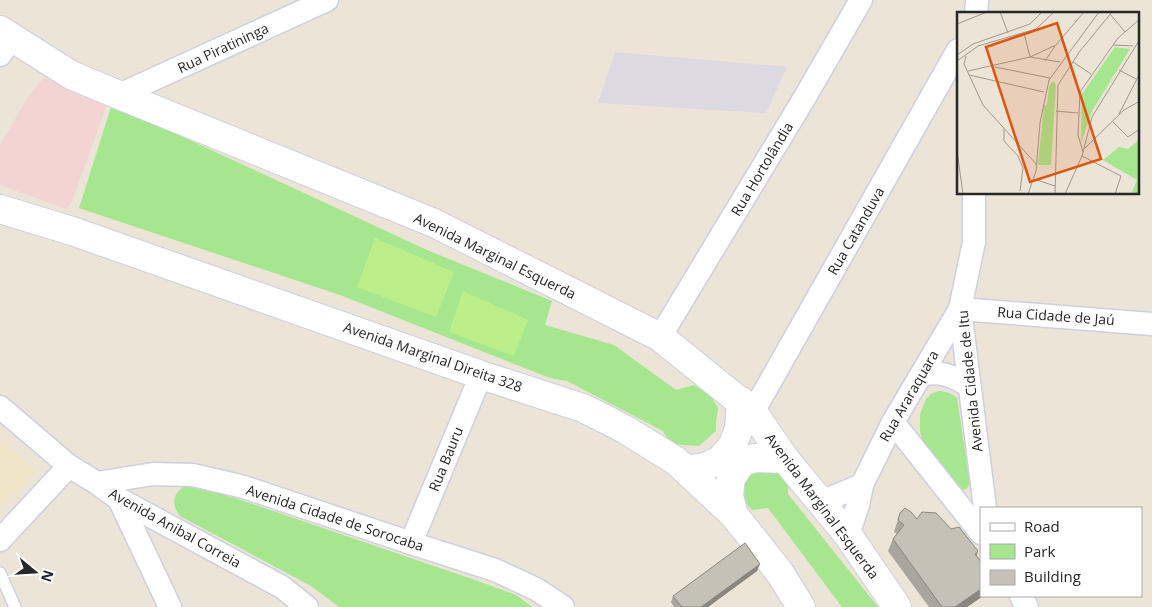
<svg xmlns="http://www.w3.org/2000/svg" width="1152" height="607" font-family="'Open Sans',sans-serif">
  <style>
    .industrial { fill: #dcd9e2 }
    .education { fill: #efe4c5 }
    .medical { fill: #f3d4d3 }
    .green { fill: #a6e68f }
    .pitch { fill: #bcee8a }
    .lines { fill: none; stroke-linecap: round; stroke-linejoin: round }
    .service-casing { stroke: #cdcfe2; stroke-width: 14 }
    .minor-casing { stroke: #cdcfe2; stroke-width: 25 }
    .secondary-casing { stroke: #cdcfe2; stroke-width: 30 }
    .service { stroke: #fff; stroke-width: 11 }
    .minor { stroke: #fff; stroke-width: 22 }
    .secondary { stroke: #fff; stroke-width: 28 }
    .wall { fill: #aaa69d }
    .shaded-wall { fill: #8b8780 }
    .building { fill: #c6c1b7; stroke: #8b8780 }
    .labels { text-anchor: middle; stroke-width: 4.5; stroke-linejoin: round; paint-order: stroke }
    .street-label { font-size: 14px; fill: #272727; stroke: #fff }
    .inset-road { fill: none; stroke: #9d9891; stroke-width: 1 }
    .view { fill: #de560d; fill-opacity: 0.15; stroke: #de560d; stroke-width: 2.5 }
    .inset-edge { fill: none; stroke: #272727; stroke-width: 2.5 }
  </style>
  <rect width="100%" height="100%" fill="#ebe4d7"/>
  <path class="industrial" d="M 615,52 L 787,67 L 766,113 L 598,103 Z"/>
  <path class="education" d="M 0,439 L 37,470 L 0,507 Z"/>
  <path class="medical" d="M 44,78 L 65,84 L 108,102 L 72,201 L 67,209 L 0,185 L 0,146 L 26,100 L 38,84 Z"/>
  <g class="green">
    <path d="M 112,104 L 427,250 L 552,301 L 545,325 L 614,345 L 676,390 L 694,385 L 711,396 L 718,408 L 716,422 L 716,431 L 699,446 C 684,445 671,447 663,431 L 567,381 L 550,378 L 340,295 L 79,208 Z"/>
    <path d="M 938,391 C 946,391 950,393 957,398 L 970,483 C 968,488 966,490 961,490 L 924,447 L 920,431 L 920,414 L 926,399 L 931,394 Z"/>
    <path d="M 755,469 L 778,469 L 788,481 L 788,494 L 878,607 L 842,607 L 768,508 L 752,510 C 736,493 741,484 755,469 Z"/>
    <path d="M 194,484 L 478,581 L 516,595 L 532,607 L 339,607 L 311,586 L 180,516 C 168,501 176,486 194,484 Z"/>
  </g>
  <g class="pitch">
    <path d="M 375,238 L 454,272 L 436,317 L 357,287 Z"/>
    <path d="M 463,291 L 528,320 L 514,356 L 449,332 Z"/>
  </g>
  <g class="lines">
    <g class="service-casing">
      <path id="service" d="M 0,573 L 15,607"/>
    </g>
    <g class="minor-casing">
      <g id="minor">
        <path d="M 976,14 L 977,0"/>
        <path d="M 0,55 L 12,38"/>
        <path d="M 119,95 L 327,0"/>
        <path d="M 974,194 L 974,242 L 960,309 L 985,508"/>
        <path d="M 960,309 L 1152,324"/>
        <path d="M 660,337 L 805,97 L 861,0"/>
        <path d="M 921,375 C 940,370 953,376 969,386"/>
        <path d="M 0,407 L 69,466 L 97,483 L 119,499 L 282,587 L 307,607"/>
        <path d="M 753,412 L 958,50"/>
        <path d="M 893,422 L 981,533"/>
        <path d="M 97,483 L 153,474 L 193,475 L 244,487 L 411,543 L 495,570 L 536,589 L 563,607"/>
        <path d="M 119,499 L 170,607"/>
        <path d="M 821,502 L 862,485"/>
        <path d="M 848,535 L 858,505 L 862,485 L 893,422 L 960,309"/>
        <path d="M 0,540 L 69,466"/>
        <path d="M 411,543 L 481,375"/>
        <path d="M 1021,596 L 1027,607"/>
      </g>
    </g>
    <g class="secondary-casing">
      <g id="secondary">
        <path d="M 0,30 L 71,75 L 119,95 L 434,223 L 660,337 L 753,412 L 785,459 L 848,535 L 897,607"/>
        <path d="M 0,209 L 72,231 L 481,375 L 583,408 L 609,421 L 626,430 L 676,461 L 734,515 L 780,573 L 801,607"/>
        <path d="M 685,469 L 702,468 L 720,460 L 732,446 L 739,429 L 741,401"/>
        <path d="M 734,515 L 729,496 L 731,478 L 742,462 L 755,458 L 785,459"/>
      </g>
    </g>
    <use href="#service" class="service"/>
    <use href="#minor" class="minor"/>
    <use href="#secondary" class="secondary"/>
  </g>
  <g class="wall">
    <path d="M 900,513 L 951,529 L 978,551 L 977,556 L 983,596 L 967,607 L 929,607 L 888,551 L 893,539 L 897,534 L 894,532 Z"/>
    <path d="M 757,571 L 708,607 L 674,607 L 671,602 L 673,596 Z"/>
  </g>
  <g class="shaded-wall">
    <path d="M 760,564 L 757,571 L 708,607 L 701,607 Z"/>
    <path d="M 981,589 L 981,596 L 983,596 L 967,607 L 955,607 Z"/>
  </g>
  <g class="building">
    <path d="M 905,508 L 911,512 L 917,519 L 922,512 L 936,513 L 951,529 L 959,527 L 978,551 L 975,554 L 981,562 L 981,589 L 955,607 L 942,607 L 893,539 L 904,525 L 898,520 L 900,513 Z"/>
    <path d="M 745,543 L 760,564 L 701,607 L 682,607 L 673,596 Z"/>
  </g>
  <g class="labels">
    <g class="street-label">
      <text transform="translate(223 48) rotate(-25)" y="5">Rua Piratininga</text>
      <text transform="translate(762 169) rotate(-59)" y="5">Rua Hortolândia</text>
      <text transform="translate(856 231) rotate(-60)" y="5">Rua Catanduva</text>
      <text transform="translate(495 256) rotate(26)" y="5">Avenida Marginal Esquerda</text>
      <text transform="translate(1056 316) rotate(4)" y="5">Rua Cidade de Jaú</text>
      <text transform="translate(433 357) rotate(19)" y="5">Avenida Marginal Direita 328</text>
      <text transform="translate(970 381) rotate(-96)" y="5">Avenida Cidade de Itu</text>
      <text transform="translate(909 396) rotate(-60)" y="5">Rua Araraquara</text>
      <text transform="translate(446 459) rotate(-68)" y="5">Rua Bauru</text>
      <text transform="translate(822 506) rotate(53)" y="5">Avenida Marginal Esquerda</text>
      <text transform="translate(335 518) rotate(18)" y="5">Avenida Cidade de Sorocaba</text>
      <text transform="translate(175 528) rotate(29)" y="5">Avenida Anibal Correia</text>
    </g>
  </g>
  <g transform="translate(957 12)">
    <rect width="182" height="182" fill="#ebe4d7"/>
    <path d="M 158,35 L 173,37 L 135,99 L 124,131 L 125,82 ZM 96,69 L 99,73 L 94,153 L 81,153 L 87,94 L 90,93 L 92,74 ZM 182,128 L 182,182 L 174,182 L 180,168 L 146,148 L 162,135 L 171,137 Z" fill="#a6e68f"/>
    <path class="inset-road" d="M 43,0 L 51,21M 153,2 L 168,20M 0,12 L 30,0M 67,21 L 73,45M 156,33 L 176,34M 0,43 L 16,32 L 73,12 L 85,0M 9,44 L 7,52 L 26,93 L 80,153M 73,45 L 103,50M 0,49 L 21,34 L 79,17 L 97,0M 88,49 L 98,34M 116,50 L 134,62M 38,55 L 93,66M 162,58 L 179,67M 11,59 L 73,45 L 99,33 L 127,0M 12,63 L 87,80M 99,99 L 121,101M 162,102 L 183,61M 156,110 L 171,125 L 183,117M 47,117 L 47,129 L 61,144 L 66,156 L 63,179M 128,136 L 167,98 L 183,89M 0,139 L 6,182M 126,140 L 121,123 L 123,80 L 161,26 L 183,7M 125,144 L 164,164 L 158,182M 77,167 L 98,174M 71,182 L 79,159 L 83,111 L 92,68 L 142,0M 98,182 L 101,73 L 123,39 L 155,0M 108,182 L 125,144 L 135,105 L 183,27"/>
    <path class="view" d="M 100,11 L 144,147 L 73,170 L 29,35 Z"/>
    <rect width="182" height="182" class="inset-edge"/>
  </g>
  <rect x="980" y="507" width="162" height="90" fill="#ffffff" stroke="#a9a9a9"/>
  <rect x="990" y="523" width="25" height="8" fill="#ffffff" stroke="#a9a9a9"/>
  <text x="1024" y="532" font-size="15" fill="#272727">Road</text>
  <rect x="990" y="544" width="25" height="15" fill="#a6e68f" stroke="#a9a9a9"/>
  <text x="1024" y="557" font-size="15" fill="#272727">Park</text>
  <rect x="990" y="570" width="25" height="15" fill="#c6c1b7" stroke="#a9a9a9"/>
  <text x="1024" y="582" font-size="15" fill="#272727">Building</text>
  <g transform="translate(35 572) rotate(108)" stroke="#ffffff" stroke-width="4" paint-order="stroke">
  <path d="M0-4L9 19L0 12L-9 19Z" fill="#272727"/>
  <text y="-8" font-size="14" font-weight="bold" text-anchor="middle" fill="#272727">N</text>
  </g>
</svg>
